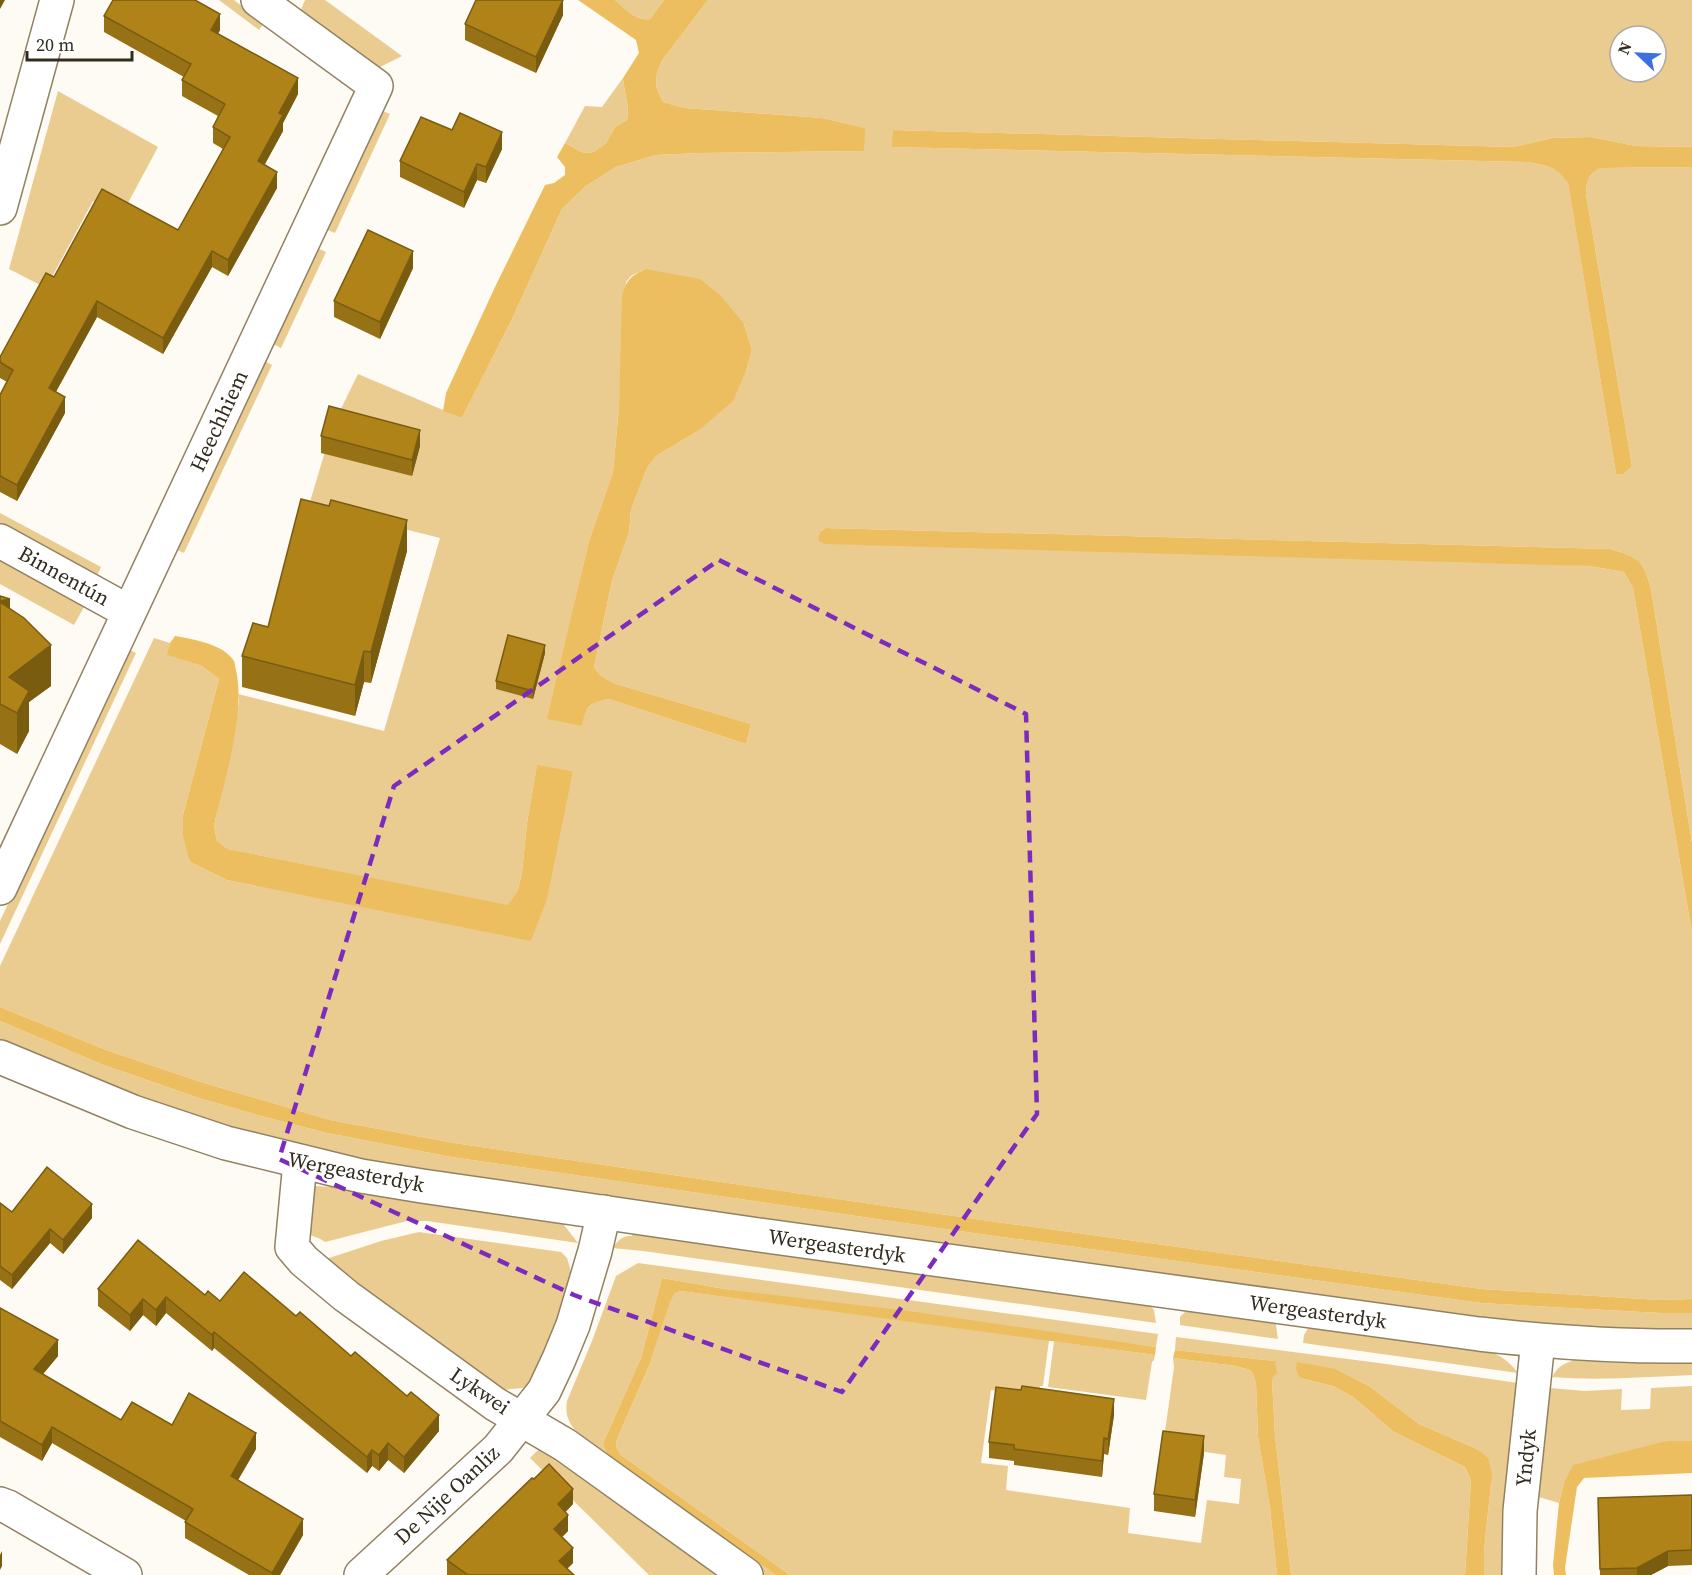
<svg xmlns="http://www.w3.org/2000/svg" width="1692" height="1575" font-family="'Source Serif 4',serif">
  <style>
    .green { fill: #eacc91; fill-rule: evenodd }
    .water { fill: #ecbe60 }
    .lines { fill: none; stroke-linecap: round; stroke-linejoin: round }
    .street-casing { stroke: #928262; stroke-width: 36 }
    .street { stroke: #fff; stroke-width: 33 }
    .wall { fill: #967115 }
    .shaded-wall { fill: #7a5c11 }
    .building { fill: #af8318; stroke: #7a5c11; stroke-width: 1.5 }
    .marked { fill: none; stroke: #7b2cbf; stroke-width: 4.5; stroke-dasharray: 12 8; stroke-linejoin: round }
    .labels { text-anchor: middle; stroke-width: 5; stroke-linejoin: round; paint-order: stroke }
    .street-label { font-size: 21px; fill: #322c1e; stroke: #fff }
  </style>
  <rect width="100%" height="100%" fill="#fefbf4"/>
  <g class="green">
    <path d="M 219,0 L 234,0 L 264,23 L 259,30 Z"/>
    <path d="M 305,0 L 325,0 L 402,56 L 380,67 L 377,69 L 300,12 Z"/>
    <path d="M 615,0 L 664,0 L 650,19 C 635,21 626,9 615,0 Z"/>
    <path d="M 708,0 L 1692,0 L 1692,147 L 1636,146 L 1591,137 L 1552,138 L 1513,147 L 893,130 L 893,147 L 1528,162 C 1547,166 1557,166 1568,182 L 1616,474 L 1624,474 L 1632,466 L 1586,194 C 1587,180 1588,174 1601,168 L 1692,167 L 1692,843 L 1651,589 C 1643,559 1638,557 1610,549 L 826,528 L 821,531 L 1589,566 L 1624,572 L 1633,588 L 1692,933 L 1692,1299 L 1660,1300 L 1482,1289 L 961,1217 L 454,1143 L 330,1120 L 201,1082 L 106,1050 L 0,1007 L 0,966 L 154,638 L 170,643 L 168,655 L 202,666 L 219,679 L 183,815 L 190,862 L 227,880 L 531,940 L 573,771 L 537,766 L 527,823 L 522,872 L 518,890 L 508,906 L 228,849 L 217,841 L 214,826 L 234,735 L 239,701 L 238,694 L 384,731 L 440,538 L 309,505 L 333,425 L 358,374 L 462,418 L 513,317 L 562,209 L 586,186 L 616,167 L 656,155 L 700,153 L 864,151 L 864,128 L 822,118 L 685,108 L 663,102 L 656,87 L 657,72 L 663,59 ZM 1620,36 L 1656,36 L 1656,72 L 1620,72 ZM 645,269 L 744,324 L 752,350 L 746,371 L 698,431 L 656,456 L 647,468 L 631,510 L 629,532 L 612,581 L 594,667 L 599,674 L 613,683 L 751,724 L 746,744 L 609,699 L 594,702 L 586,710 L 548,719 L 589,541 L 613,472 L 619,407 L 626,282 L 631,276 Z"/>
    <path d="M 623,78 C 624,92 630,107 627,120 L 615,127 L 606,143 L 594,152 L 584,153 L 565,143 L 585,106 L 602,107 Z"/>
    <path d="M 58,91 L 158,147 L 121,216 L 93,201 L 46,288 L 9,269 Z"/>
    <path d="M 380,110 L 390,114 L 335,233 L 325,229 Z"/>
    <path d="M 315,247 L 326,252 L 281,348 L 271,343 Z"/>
    <path d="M 263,360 L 272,365 L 184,553 L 175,549 Z"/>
    <path d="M 0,513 L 101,567 L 96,578 L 0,525 Z"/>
    <path d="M 0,558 L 85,605 L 74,625 L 0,584 Z"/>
    <path d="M 128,649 L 136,653 L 0,944 L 0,921 Z"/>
    <path d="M 0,1021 L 101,1064 L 199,1098 L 261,1116 L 327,1133 L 451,1157 L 959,1231 L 1481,1303 L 1660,1313 L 1692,1313 L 1692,1332 L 1527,1325 L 469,1180 L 304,1148 L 173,1111 L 0,1042 Z"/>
    <path d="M 334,1184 L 561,1221 L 578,1243 L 427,1221 L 407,1221 L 325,1242 C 319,1237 314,1238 308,1233 L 310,1188 L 315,1186 L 333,1187 Z"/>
    <path d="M 419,1232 L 561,1252 L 567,1258 L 570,1268 L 570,1283 L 556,1329 L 535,1376 L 523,1388 L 501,1390 L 323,1260 L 381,1241 Z"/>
    <path d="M 633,1233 L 1149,1304 L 1154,1310 L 1156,1323 L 643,1251 L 612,1248 C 618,1241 622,1235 632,1236 Z"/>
    <path d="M 638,1263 L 1158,1334 L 1156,1347 L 725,1289 L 662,1278 L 641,1358 L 604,1441 L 627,1471 L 776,1575 L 757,1575 L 570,1439 L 576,1431 C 568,1422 565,1414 567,1401 L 592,1341 L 616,1276 Z"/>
    <path d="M 681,1291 L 1049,1340 L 1043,1386 L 1040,1386 L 1039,1397 L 991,1390 L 981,1463 L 1008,1466 L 1006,1490 L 1130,1508 L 1128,1533 L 1201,1543 L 1207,1500 L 1239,1504 L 1241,1479 L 1224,1477 L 1226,1455 L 1163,1446 L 1174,1367 L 1173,1358 L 1236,1366 L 1250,1370 L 1253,1374 L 1256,1384 L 1258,1437 L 1270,1508 L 1277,1575 L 790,1575 L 621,1455 L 616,1447 L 617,1439 L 649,1366 L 670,1301 L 675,1293 Z"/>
    <path d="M 1190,1307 L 1275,1319 L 1278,1339 L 1180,1325 L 1180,1317 Z"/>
    <path d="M 1310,1325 L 1479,1348 C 1497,1353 1506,1358 1518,1373 L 1303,1343 L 1304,1335 Z"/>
    <path d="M 1176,1337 L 1379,1363 L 1518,1383 C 1512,1447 1502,1511 1503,1575 L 1484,1575 L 1484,1551 L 1491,1484 L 1477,1449 L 1419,1424 L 1369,1386 L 1336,1369 L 1300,1378 L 1333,1386 L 1353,1397 L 1394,1432 L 1465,1467 L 1471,1480 L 1465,1575 L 1291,1575 L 1275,1435 L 1272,1380 L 1275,1361 L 1175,1350 Z"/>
    <path d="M 1054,1341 L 1155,1355 L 1154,1360 L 1152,1362 L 1146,1400 L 1048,1387 Z"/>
    <path d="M 1573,1358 L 1692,1360 L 1692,1375 C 1645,1377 1599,1381 1552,1377 C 1557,1368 1562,1364 1572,1361 Z"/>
    <path d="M 1692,1386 L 1692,1441 L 1666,1441 L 1564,1483 L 1559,1503 L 1539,1497 L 1550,1388 L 1585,1391 L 1622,1389 L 1621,1410 L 1650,1409 L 1651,1388 Z"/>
    <path d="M 544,1444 L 735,1575 L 649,1575 L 530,1458 Z"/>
  </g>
  <g class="water">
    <path d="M 578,0 L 615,0 C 626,9 635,21 650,19 L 664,0 L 708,0 L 663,59 L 657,72 L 656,87 L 663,102 L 685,108 L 822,118 L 865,128 L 864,151 L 700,153 L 656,155 L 616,167 L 586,186 L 562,209 L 513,317 L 462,418 L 443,411 L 446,393 L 495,287 L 545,185 L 554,183 L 565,175 L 565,167 L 557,157 L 565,143 L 584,153 L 594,152 L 606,143 L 615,127 L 627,120 C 630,107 624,92 623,78 L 639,53 L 636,40 Z"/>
    <path d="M 893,130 L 1513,147 L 1552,138 L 1591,137 L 1636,146 L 1692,147 L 1692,167 L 1601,168 C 1588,174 1587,180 1586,194 L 1632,466 L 1624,474 L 1616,474 L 1568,183 C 1557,166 1547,166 1528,162 L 892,147 Z"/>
    <path d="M 645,269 L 700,279 L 721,296 L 744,324 L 752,350 L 746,371 L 733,401 L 698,431 L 656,456 L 647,468 L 631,510 L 629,532 L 612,581 L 594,667 L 599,674 L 613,683 L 751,724 L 746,744 L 609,699 C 588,703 586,706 582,726 L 547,719 L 589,541 L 613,472 L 619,407 L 622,296 C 627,279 630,277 645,269 Z"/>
    <path d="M 826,528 L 1610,549 C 1638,557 1643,559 1651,589 L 1692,843 L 1692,933 L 1633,588 L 1624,572 L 1589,566 L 825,544 L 819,541 C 818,534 820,531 826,528 Z"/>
    <path d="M 175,636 C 192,639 224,644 234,661 C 235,663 235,667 236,670 C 246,714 224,781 214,826 L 217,841 L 228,849 L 508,905 L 518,890 L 522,872 L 527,823 L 537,765 L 573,771 L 547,899 L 531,941 L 227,880 L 190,862 L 183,836 L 183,815 L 219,679 L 202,666 L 167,655 L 170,643 Z"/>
    <path d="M 0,1007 L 106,1050 L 201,1082 L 330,1120 L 454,1143 L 961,1217 L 1482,1289 L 1660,1300 L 1692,1299 L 1692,1313 L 1660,1313 L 1481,1303 L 959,1231 L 451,1157 L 327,1133 L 261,1116 L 199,1098 L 101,1064 L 0,1021 Z"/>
    <path d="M 662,1278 L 725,1289 L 916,1312 L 1156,1347 L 1155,1355 L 681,1291 L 675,1293 L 670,1302 L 649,1366 L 617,1439 L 616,1447 L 621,1455 L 790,1575 L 776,1575 L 627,1471 C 616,1462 604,1456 604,1441 L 641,1358 Z"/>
    <path d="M 1175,1350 L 1275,1361 L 1277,1374 L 1274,1375 L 1272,1380 L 1275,1435 L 1291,1575 L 1277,1575 L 1270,1508 L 1258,1437 L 1256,1384 L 1253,1374 L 1250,1370 L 1236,1366 L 1173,1358 Z"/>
    <path d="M 1297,1362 L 1336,1369 L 1369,1386 L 1419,1424 L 1477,1449 L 1488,1458 L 1492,1474 L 1484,1551 L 1484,1575 L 1465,1575 L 1471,1480 L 1465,1467 L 1394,1432 L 1353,1397 L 1333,1386 L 1300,1378 L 1296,1369 Z"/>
    <path d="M 1666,1441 L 1692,1441 L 1692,1473 L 1584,1478 L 1577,1487 L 1565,1568 L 1566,1575 L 1554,1575 L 1553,1565 L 1559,1503 L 1564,1483 L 1573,1465 Z"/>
  </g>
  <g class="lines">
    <g class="street-casing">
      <g id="street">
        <path d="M 0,208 L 57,0"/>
        <path d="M 0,541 L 129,612"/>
        <path d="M 0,888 L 376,86 L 258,0"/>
        <path d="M 0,1057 L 133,1112 L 226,1143 L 361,1176 L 422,1186 L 759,1235 L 1479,1334 C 1550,1342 1621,1347 1692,1346"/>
        <path d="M 300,1162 L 292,1247 L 304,1261 L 346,1296 L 495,1404 L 565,1445 L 746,1575"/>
        <path d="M 0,1504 L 8,1507 L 125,1575"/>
        <path d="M 361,1575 L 498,1449 L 544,1391 L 559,1359 L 573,1325 L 595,1251 L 604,1212"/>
        <path d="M 1519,1575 L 1520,1511 L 1538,1341"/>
      </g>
    </g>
    <use href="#street" class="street"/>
  </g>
  <g class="wall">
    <path d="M 563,15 L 536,73 L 465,40 L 465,24 Z"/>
    <path d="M 104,16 L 220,30 L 218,34 L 298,94 L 283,123 L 283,131 L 264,165 L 277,188 L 228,276 L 212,267 L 163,354 L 97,317 L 56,392 L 65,413 L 17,501 L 0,492 L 0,395 L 7,382 L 0,378 L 0,357 L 54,277 L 178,230 L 223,149 L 213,143 L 213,127 L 218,116 L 182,96 L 182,80 L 184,77 L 104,32 Z"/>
    <path d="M 452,130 L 502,149 L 486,183 L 477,180 L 464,208 L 400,177 L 400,161 Z"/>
    <path d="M 413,268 L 380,339 L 334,317 L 334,301 Z"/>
    <path d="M 321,436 L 420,446 L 412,476 L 321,453 Z"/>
    <path d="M 407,551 L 371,683 L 364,682 L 355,716 L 242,687 L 242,656 L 268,627 Z"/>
    <path d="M 0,596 L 10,608 L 51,686 L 29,702 L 29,731 L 17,754 L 0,744 Z"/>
    <path d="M 545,653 L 533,699 L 496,689 L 496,681 Z"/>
    <path d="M 0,1203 L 12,1212 L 92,1218 L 63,1254 L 50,1243 L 12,1289 L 0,1280 Z"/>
    <path d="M 98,1289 L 205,1295 L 220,1301 L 296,1316 L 439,1431 L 404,1473 L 388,1460 L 379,1471 L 372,1466 L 367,1473 L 214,1348 L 212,1351 L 166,1313 L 156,1326 L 143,1315 L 130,1331 L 98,1306 Z"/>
    <path d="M 0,1308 L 58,1356 L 43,1374 L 121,1420 L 172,1425 L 256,1449 L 238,1480 L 303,1535 L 280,1575 L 249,1575 L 185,1538 L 185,1522 L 186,1521 L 52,1443 L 42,1461 L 0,1437 Z"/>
    <path d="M 1114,1415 L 1108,1455 L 1104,1454 L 1102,1477 L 1014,1465 L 1014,1461 L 989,1458 L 989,1442 Z"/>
    <path d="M 1204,1453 L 1195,1517 L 1154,1511 L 1154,1494 Z"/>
    <path d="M 1692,1495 L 1692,1565 L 1668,1566 L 1651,1575 L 1600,1575 L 1598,1498 Z"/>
    <path d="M 573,1504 L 565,1512 L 568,1531 L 562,1537 L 573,1563 L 567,1569 L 574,1575 L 447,1575 L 447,1560 Z"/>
  </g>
  <g class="shaded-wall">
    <path d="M 0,0 L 5,0 L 0,9 Z"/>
    <path d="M 563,0 L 563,15 L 536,73 L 536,57 Z"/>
    <path d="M 220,14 L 220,30 L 211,46 L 211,30 Z"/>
    <path d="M 298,78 L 298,94 L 283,123 L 283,131 L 258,177 L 258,161 L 279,113 Z"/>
    <path d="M 502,132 L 502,149 L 486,183 L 486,167 Z"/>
    <path d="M 477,164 L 477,180 L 464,208 L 464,192 Z"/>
    <path d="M 277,172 L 277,188 L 228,276 L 228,260 Z"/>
    <path d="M 212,251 L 212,267 L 163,354 L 163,338 Z"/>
    <path d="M 413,251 L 413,268 L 380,339 L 380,322 Z"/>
    <path d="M 97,301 L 97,317 L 49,404 L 49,388 Z"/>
    <path d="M 65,397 L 65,413 L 17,501 L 17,485 Z"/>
    <path d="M 420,430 L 420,446 L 412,476 L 412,460 Z"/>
    <path d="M 407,520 L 407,551 L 371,683 L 371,652 Z"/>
    <path d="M 10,599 L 10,639 L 0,601 Z"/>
    <path d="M 51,645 L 51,686 L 29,702 L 29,731 L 17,754 L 17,713 L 9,677 Z"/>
    <path d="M 545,645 L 545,653 L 533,699 L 533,691 Z"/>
    <path d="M 364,651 L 364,682 L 355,716 L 355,685 Z"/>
    <path d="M 92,1204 L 92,1218 L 63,1254 L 63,1240 Z"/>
    <path d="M 50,1229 L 50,1243 L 12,1289 L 12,1275 Z"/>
    <path d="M 166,1297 L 166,1313 L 156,1326 L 156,1310 Z"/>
    <path d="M 143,1299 L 143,1315 L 130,1331 L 130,1315 Z"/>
    <path d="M 214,1332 L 214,1348 L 212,1351 L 212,1335 Z"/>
    <path d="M 58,1340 L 58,1356 L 34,1385 L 34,1369 Z"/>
    <path d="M 1114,1399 L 1114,1415 L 1108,1455 L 1108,1439 Z"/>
    <path d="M 439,1415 L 439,1431 L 404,1473 L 404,1457 Z"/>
    <path d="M 52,1427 L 52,1443 L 42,1461 L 42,1445 Z"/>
    <path d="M 256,1433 L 256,1449 L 231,1492 L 231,1476 Z"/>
    <path d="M 1204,1436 L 1204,1453 L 1195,1517 L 1195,1500 Z"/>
    <path d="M 1104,1438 L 1104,1454 L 1102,1477 L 1102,1461 Z"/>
    <path d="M 388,1443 L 388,1460 L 379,1471 L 379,1455 Z"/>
    <path d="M 372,1450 L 372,1466 L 367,1473 L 367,1457 Z"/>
    <path d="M 573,1489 L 573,1504 L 558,1520 L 558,1504 Z"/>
    <path d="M 568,1515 L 568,1531 L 554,1545 L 554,1529 Z"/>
    <path d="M 303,1519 L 303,1535 L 280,1575 L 272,1575 L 272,1573 Z"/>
    <path d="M 573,1548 L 573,1563 L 560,1575 L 559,1561 Z"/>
    <path d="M 2,1551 L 2,1566 L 0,1570 L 0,1555 Z"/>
    <path d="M 1668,1551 L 1668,1566 L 1651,1575 L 1637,1575 L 1637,1568 Z"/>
  </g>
  <g class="building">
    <path d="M 113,0 L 195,0 L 220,14 L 211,30 L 298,78 L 279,113 L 283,115 L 258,161 L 277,172 L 228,260 L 212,251 L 163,338 L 97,301 L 49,388 L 65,397 L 17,485 L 0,476 L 0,395 L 13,370 L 0,362 L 0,357 L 46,273 L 54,277 L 102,189 L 178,230 L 230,137 L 213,127 L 225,104 L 182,80 L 191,64 L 104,16 Z"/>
    <path d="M 476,0 L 563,0 L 536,57 L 465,24 Z"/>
    <path d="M 460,113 L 502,132 L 486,167 L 477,164 L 464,192 L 400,161 L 421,117 L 452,130 Z"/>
    <path d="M 368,230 L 413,251 L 380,322 L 334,301 Z"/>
    <path d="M 329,406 L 420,430 L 412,460 L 321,436 Z"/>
    <path d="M 301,499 L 329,506 L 331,500 L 407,520 L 371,652 L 364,651 L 355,685 L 242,656 L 253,623 L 268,627 Z"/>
    <path d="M 0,596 L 10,599 L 0,601 Z"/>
    <path d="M 0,602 L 24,618 L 51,645 L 9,677 L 29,691 L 17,713 L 0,704 Z"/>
    <path d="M 508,635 L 545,645 L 533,691 L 496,681 Z"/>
    <path d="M 47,1167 L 92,1204 L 63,1240 L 50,1229 L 12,1275 L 0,1266 L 0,1203 L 12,1212 Z"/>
    <path d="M 138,1240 L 205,1295 L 208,1291 L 220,1301 L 244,1272 L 296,1316 L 300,1312 L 351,1356 L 355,1352 L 407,1396 L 411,1392 L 439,1415 L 404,1457 L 388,1443 L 379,1455 L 372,1450 L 367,1457 L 214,1332 L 212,1335 L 166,1297 L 156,1310 L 143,1299 L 130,1315 L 98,1289 Z"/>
    <path d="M 0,1308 L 58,1340 L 34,1369 L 121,1420 L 132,1402 L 172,1425 L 189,1393 L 256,1433 L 231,1476 L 303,1519 L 272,1573 L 185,1522 L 193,1509 L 52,1427 L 42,1445 L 0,1421 Z"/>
    <path d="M 1022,1386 L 1114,1399 L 1108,1439 L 1104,1438 L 1102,1461 L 1014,1449 L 1014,1445 L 989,1442 L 996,1387 L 1021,1390 Z"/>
    <path d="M 1163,1431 L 1204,1436 L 1195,1500 L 1154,1494 Z"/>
    <path d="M 549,1464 L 573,1489 L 558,1504 L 568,1515 L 554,1529 L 573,1548 L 559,1561 L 574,1575 L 468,1575 L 447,1560 L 532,1478 L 534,1479 Z"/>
    <path d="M 1692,1495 L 1692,1550 L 1668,1551 L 1637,1568 L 1600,1569 L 1598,1498 Z"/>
  </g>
  <path class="marked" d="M 719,560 L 1026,714 L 1037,1114 L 842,1392 L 574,1295 L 279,1159 L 394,786 Z"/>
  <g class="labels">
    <g class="street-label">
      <text transform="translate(219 421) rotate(-65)" y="7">Heechhiem</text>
      <text transform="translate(64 576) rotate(29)" y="7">Binnentún</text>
      <text transform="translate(356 1172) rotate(11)" y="7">Wergeasterdyk</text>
      <text transform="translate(837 1246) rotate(8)" y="7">Wergeasterdyk</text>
      <text transform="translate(1318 1312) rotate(8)" y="7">Wergeasterdyk</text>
      <text transform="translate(480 1391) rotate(34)" y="7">Lykwei</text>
      <text transform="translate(1526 1458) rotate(-84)" y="7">Yndyk</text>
      <text transform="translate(447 1495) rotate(-43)" y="7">De Nije Oanliz</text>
    </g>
  </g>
  <g transform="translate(1638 54) rotate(293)"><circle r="28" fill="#ffffff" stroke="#adaba5" stroke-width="1.5"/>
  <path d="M0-4.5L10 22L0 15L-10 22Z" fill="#3d6fdf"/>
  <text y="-9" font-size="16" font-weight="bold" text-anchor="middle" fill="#322c1e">N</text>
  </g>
  <path d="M27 51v9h105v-9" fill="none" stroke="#322c1e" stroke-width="3"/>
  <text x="36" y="51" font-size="18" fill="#322c1e" stroke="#ffffff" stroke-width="4.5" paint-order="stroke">20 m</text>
</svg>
